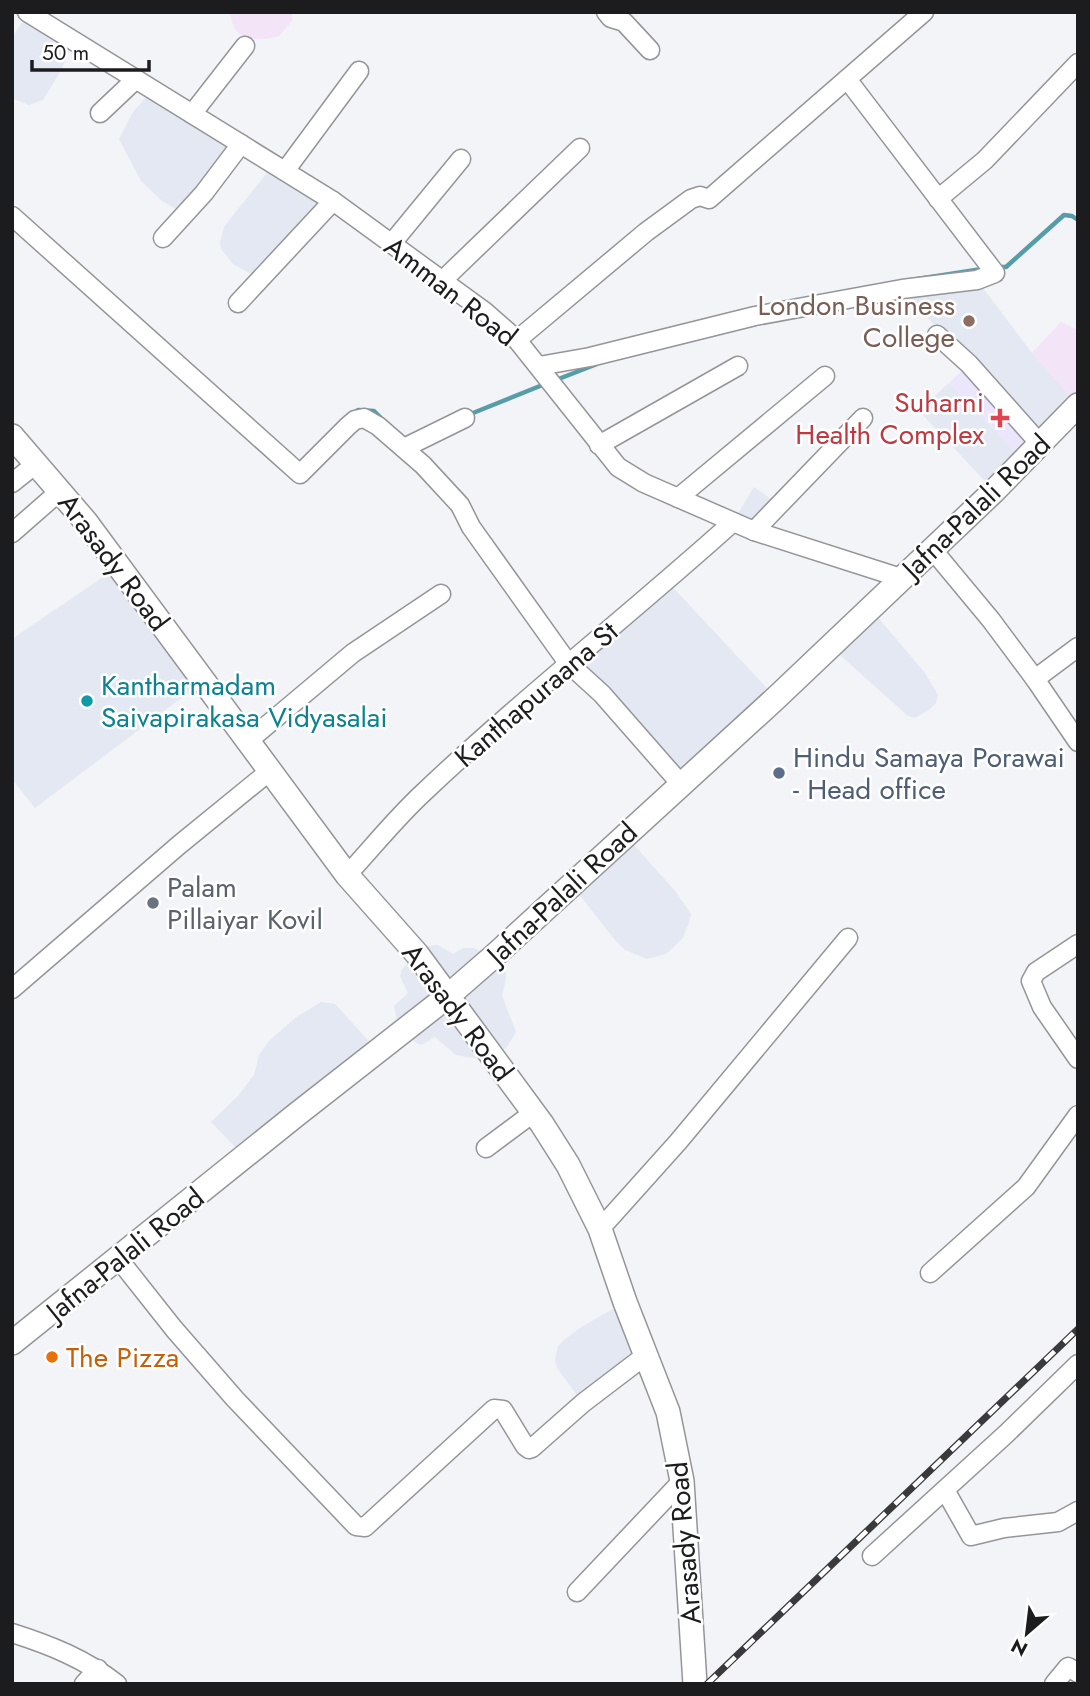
<svg xmlns="http://www.w3.org/2000/svg" width="1090" height="1696" font-family="Jost,sans-serif">
  <style>
    .built { fill: #e3e8f2 }
    .industrial { fill: #f3e4f7 }
    .medical { fill: #ece6fc }
    .lines { fill: none; stroke-linecap: round; stroke-linejoin: round }
    .stream { stroke: #579da9; stroke-width: 4.5 }
    .minor-casing { stroke: #949598; stroke-width: 21 }
    .major-casing { stroke: #949598; stroke-width: 26 }
    .minor { stroke: #fff; stroke-width: 18 }
    .major { stroke: #fff; stroke-width: 23 }
    .rail-casing { stroke: #3a3a3c; stroke-width: 7 }
    .rail { stroke: #fff; stroke-width: 4.5; stroke-dasharray: 13; stroke-linecap: butt }
    .education-dot { fill: #8d6e63; stroke: #fff; stroke-width: 2.5 }
    .health-dot { fill: #e0444e; stroke: #fff; stroke-width: 2.5 }
    .culture-dot { fill: #0f9aa8; stroke: #fff; stroke-width: 2.5 }
    .service-dot { fill: #5c6f8a; stroke: #fff; stroke-width: 2.5 }
    .worship-dot { fill: #6b7280; stroke: #fff; stroke-width: 2.5 }
    .food-dot { fill: #e8710a; stroke: #fff; stroke-width: 2.5 }
    .labels { text-anchor: middle; stroke-width: 5; stroke-linejoin: round; paint-order: stroke }
    .street-label { font-size: 28px; fill: #1c1c1e; stroke: #fff }
    .education-label { font-size: 28px; fill: #785e54; stroke: #fff; text-anchor: end }
    .health-label { font-size: 28px; fill: #be3a42; stroke: #fff; text-anchor: end }
    .culture-label { font-size: 28px; fill: #0d838f; stroke: #fff; text-anchor: start }
    .service-label { font-size: 28px; fill: #4e5e75; stroke: #fff; text-anchor: start }
    .worship-label { font-size: 28px; fill: #5b616d; stroke: #fff; text-anchor: start }
    .food-label { font-size: 28px; fill: #c56008; stroke: #fff; text-anchor: start }
  </style>
  <rect width="100%" height="100%" fill="#f2f4f7"/>
  <g class="built">
    <path d="M 28,13 L 74,42 L 60,72 L 43,100 L 29,105 L 12,98 L 12,38 Z"/>
    <path d="M 152,90 L 241,144 L 183,214 L 161,200 L 141,181 L 119,139 L 133,112 Z"/>
    <path d="M 274,164 L 333,201 L 259,278 L 233,264 L 221,249 L 220,242 L 224,227 L 230,219 Z"/>
    <path d="M 977,280 L 1032,353 L 1078,405 L 1041,445 L 902,289 Z"/>
    <path d="M 949,383 L 1025,461 L 994,491 L 923,415 L 923,409 L 928,402 Z"/>
    <path d="M 754,487 L 781,506 L 754,531 L 733,522 Z"/>
    <path d="M 109,573 L 196,687 L 35,808 L 12,779 L 12,639 Z"/>
    <path d="M 667,581 L 776,698 L 680,783 L 568,663 Z"/>
    <path d="M 870,608 L 925,673 L 938,695 L 936,703 L 930,709 L 915,718 L 908,716 L 830,646 Z"/>
    <path d="M 625,835 L 676,892 L 691,914 L 689,923 L 682,939 L 666,954 L 647,959 L 625,950 L 615,940 L 571,884 Z"/>
    <path d="M 432,945 L 438,945 L 453,954 L 463,948 L 473,948 L 494,956 L 505,966 L 506,978 L 502,996 L 516,1032 L 507,1047 L 492,1057 L 472,1058 L 456,1055 L 435,1037 L 421,1045 L 416,1043 L 397,1022 L 394,1006 L 408,993 L 400,976 L 402,969 L 417,954 Z"/>
    <path d="M 321,1002 L 335,1004 L 377,1050 L 245,1157 L 211,1122 L 238,1096 L 254,1075 L 259,1055 L 269,1041 L 295,1018 Z"/>
    <path d="M 625,1302 L 646,1355 L 583,1403 L 557,1368 L 555,1360 L 558,1346 L 564,1340 L 583,1326 Z"/>
  </g>
  <g class="industrial">
    <path d="M 229,12 L 292,12 L 292,21 L 279,36 L 267,39 L 253,39 L 240,35 L 234,28 Z"/>
    <path d="M 1061,322 L 1078,330 L 1078,405 L 1032,353 Z"/>
  </g>
  <path class="medical" d="M 969,364 L 1041,445 L 1025,461 L 949,383 Z"/>
  <g class="lines">
    <g class="stream">
      <path d="M 998,267 L 1006,267 L 1064,215 L 1072,216 L 1078,220"/>
      <path d="M 911,280 L 982,269"/>
      <path d="M 556,380 L 597,364"/>
      <path d="M 353,414 L 358,410 L 374,411 L 384,421"/>
      <path d="M 468,415 L 545,384"/>
    </g>
    <g class="minor-casing">
      <g id="minor">
        <path d="M 27,12 L 333,201 L 484,311 L 517,340 L 618,467 L 644,483 L 754,531 L 901,578"/>
        <path d="M 606,12 L 611,18 L 624,22 L 650,50"/>
        <path d="M 100,113 L 136,79"/>
        <path d="M 192,114 L 245,46"/>
        <path d="M 285,171 L 359,71"/>
        <path d="M 938,199 L 985,160 L 1078,63"/>
        <path d="M 12,216 L 300,474 L 348,426 L 355,420 L 364,418 L 378,426 L 423,465 L 460,505 L 471,527 L 568,663 L 602,694 L 680,783"/>
        <path d="M 163,238 L 204,193 L 241,144"/>
        <path d="M 392,243 L 461,159"/>
        <path d="M 443,280 L 580,148"/>
        <path d="M 238,303 L 333,201"/>
        <path d="M 937,335 L 969,364 L 1041,445"/>
        <path d="M 517,340 L 646,232 L 691,199 L 700,196 L 709,199 L 924,12"/>
        <path d="M 539,366 L 590,357 L 755,316 L 902,289 L 977,280 L 995,273 L 847,79"/>
        <path d="M 599,445 L 738,366"/>
        <path d="M 404,448 L 465,418"/>
        <path d="M 12,483 L 37,463"/>
        <path d="M 678,498 L 825,376"/>
        <path d="M 754,531 L 863,418"/>
        <path d="M 12,533 L 60,491"/>
        <path d="M 932,549 L 991,620 L 1035,679 L 1078,647"/>
        <path d="M 1035,679 L 1078,742"/>
        <path d="M 247,742 L 353,653 L 441,594"/>
        <path d="M 347,875 C 372,848 396,818 423,793 C 523,698 631,614 733,522"/>
        <path d="M 1078,944 L 1036,972 L 1031,981 L 1042,1007 L 1078,1059"/>
        <path d="M 12,989 L 179,845 L 271,770"/>
        <path d="M 486,1148 L 533,1113"/>
        <path d="M 600,1229 L 678,1142 L 848,938"/>
        <path d="M 117,1257 L 174,1329 L 235,1399 L 356,1526 L 365,1527 L 494,1409 L 503,1410 L 525,1446 L 529,1449 L 532,1448 L 583,1403 L 646,1355"/>
        <path d="M 930,1273 L 1026,1187 L 1078,1115"/>
        <path d="M 945,1490 L 971,1536 L 1004,1528 L 1058,1522 L 1078,1511"/>
        <path d="M 872,1556 L 1006,1434 L 1078,1364"/>
        <path d="M 577,1592 L 682,1481"/>
        <path d="M 12,1633 C 50,1645 85,1659 117,1684"/>
        <path d="M 84,1684 L 98,1669"/>
        <path d="M 1054,1684 L 1068,1667 L 1078,1673"/>
      </g>
    </g>
    <g class="major-casing">
      <g id="major">
        <path d="M 12,436 L 86,522 L 347,875 L 417,954 L 542,1124 L 568,1165 L 600,1229 L 625,1302 L 668,1412 L 682,1481 L 695,1684"/>
        <path d="M 12,1343 L 296,1115 L 448,996 L 494,956 L 776,698 L 994,491 L 1078,405"/>
      </g>
    </g>
    <use href="#minor" class="minor"/>
    <use href="#major" class="major"/>
    <g class="rail-casing">
      <path id="rail" d="M 707,1684 L 1078,1329"/>
    </g>
    <use href="#rail" class="rail"/>
  </g>
  <circle class="education-dot" cx="969" cy="321" r="7"/>
  <path class="health-dot" d="M996.5 407.5h7v7h7v7h-7v7h-7v-7h-7v-7h7z"/>
  <circle class="culture-dot" cx="87" cy="701" r="7"/>
  <circle class="service-dot" cx="779" cy="773" r="7"/>
  <circle class="worship-dot" cx="153" cy="903" r="7"/>
  <circle class="food-dot" cx="52" cy="1357" r="7"/>
  <g class="labels">
    <g class="street-label">
      <text transform="translate(451 291) rotate(38)" y="10">Amman Road</text>
      <text transform="translate(976 506) rotate(-44)" y="10">Jafna-Palali Road</text>
      <text transform="translate(114 562) rotate(53)" y="10">Arasady Road</text>
      <text transform="translate(536 694) rotate(-41)" y="10">Kanthapuraana St</text>
      <text transform="translate(562 893) rotate(-43)" y="10">Jafna-Palali Road</text>
      <text transform="translate(458 1012) rotate(53)" y="10">Arasady Road</text>
      <text transform="translate(125 1254) rotate(-39)" y="10">Jafna-Palali Road</text>
      <text transform="translate(684 1543) rotate(-95)" y="10">Arasady Road</text>
    </g>
    <g class="education-label">
      <text x="955" y="315">London Business<tspan x="955" dy="32">College</tspan></text>
    </g>
    <g class="health-label">
      <text x="984" y="412">Suharni<tspan x="984" dy="32">Health Complex</tspan></text>
    </g>
    <g class="culture-label">
      <text x="101" y="695">Kantharmadam<tspan x="101" dy="32">Saivapirakasa Vidyasalai</tspan></text>
    </g>
    <g class="service-label">
      <text x="793" y="767">Hindu Samaya Porawai<tspan x="793" dy="32">- Head office</tspan></text>
    </g>
    <g class="worship-label">
      <text x="167" y="897">Palam<tspan x="167" dy="32">Pillaiyar Kovil</tspan></text>
    </g>
    <g class="food-label">
      <text x="66" y="1367">The Pizza</text>
    </g>
  </g>
  <rect width="1090" height="1696" fill="none" stroke="#1c1c1e" stroke-width="28"/>
  <g transform="translate(1027 1633) rotate(208)" stroke="#ffffff" stroke-width="5" paint-order="stroke">
  <path d="M0-5L12 26L0 18L-12 26Z" fill="#1c1c1e"/>
  <text y="-10" font-size="19" font-weight="bold" text-anchor="middle" fill="#1c1c1e">N</text>
  </g>
  <path d="M32 60v10h117v-10" fill="none" stroke="#1c1c1e" stroke-width="3.5"/>
  <text x="42" y="60" font-size="21" fill="#1c1c1e" stroke="#ffffff" stroke-width="5" paint-order="stroke">50 m</text>
</svg>
